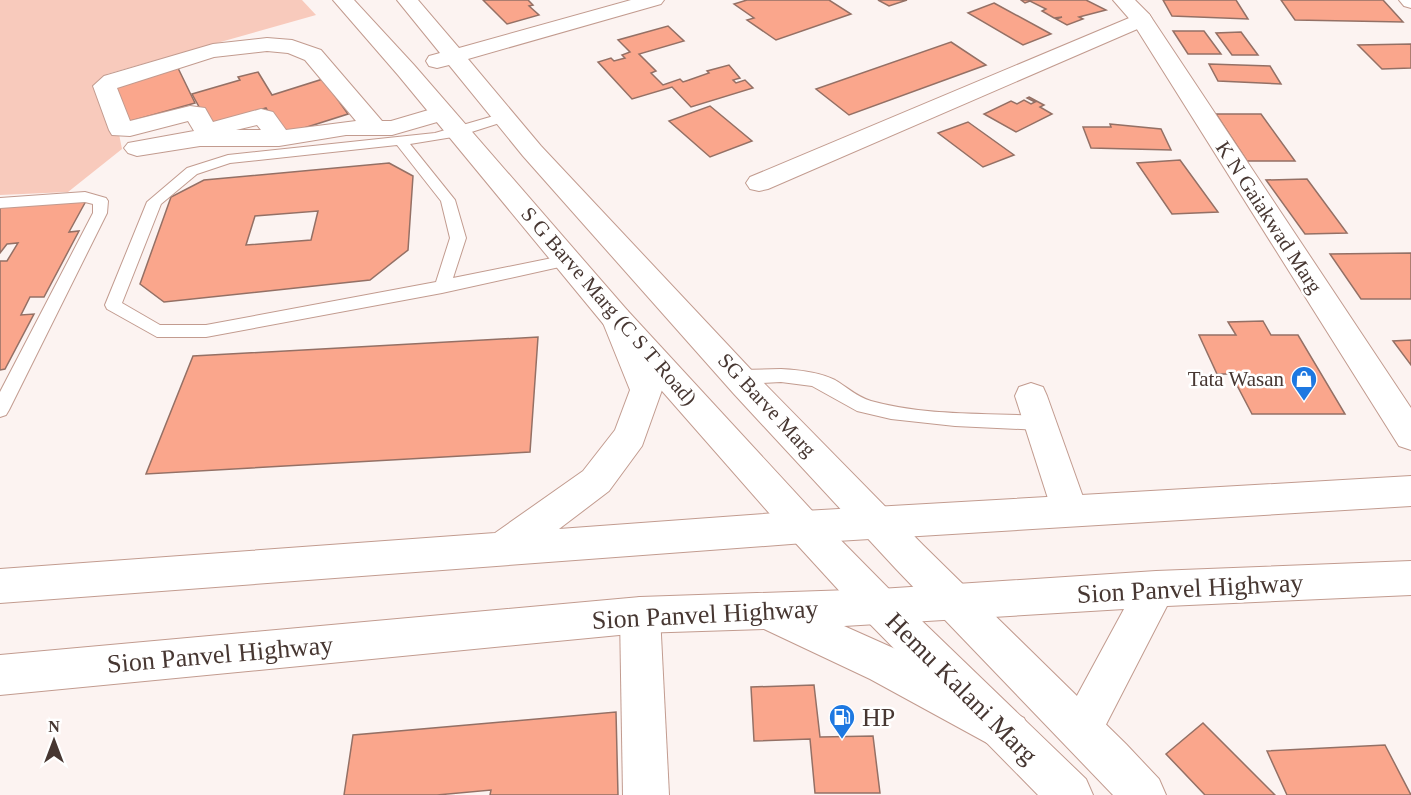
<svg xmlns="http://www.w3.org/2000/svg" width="1411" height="795" font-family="Georgia,serif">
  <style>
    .green { fill: #f8cabc }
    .building { fill: #faa68c; stroke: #947065; stroke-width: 1.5; fill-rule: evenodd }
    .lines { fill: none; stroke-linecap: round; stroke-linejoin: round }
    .lane-casing { stroke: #c29b8f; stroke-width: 2 }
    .street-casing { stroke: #c29b8f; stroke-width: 2 }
    .secondary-casing { stroke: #c29b8f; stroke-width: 2 }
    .highway-casing { stroke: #c29b8f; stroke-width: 2 }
    .lane { fill: #fff; fill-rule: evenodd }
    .street { fill: #fff; fill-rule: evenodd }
    .secondary { fill: #fff; fill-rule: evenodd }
    .highway { fill: #fff; fill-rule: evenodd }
    .labels { text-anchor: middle; stroke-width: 5; stroke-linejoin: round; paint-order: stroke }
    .street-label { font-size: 21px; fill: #473732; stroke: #fff }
    .poi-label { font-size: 21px; fill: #473732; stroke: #fff; text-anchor: end }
    .near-street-label { font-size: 26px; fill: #473732; stroke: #fff }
    .near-poi-label { font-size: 26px; fill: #473732; stroke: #fff; text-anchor: start }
  </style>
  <rect width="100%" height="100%" fill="#fcf3f1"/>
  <path class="green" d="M 0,0 L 302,0 L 316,15 L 107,74 L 122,149 L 68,192 L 0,195 Z"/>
  <g class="building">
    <path d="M 483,0 L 528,0 L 533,5 L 529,6 L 539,15 L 507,24 Z"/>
    <path d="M 747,0 L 829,0 L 851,14 L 776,40 L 747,20 L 754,18 L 734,4 Z"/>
    <path d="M 878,0 L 907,0 L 889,6 Z"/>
    <path d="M 1021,0 L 1086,0 L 1106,10 L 1079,17 L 1083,19 L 1067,25 L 1056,19 L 1062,17 L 1054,18 L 1042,11 L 1046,9 L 1030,1 L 1025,3 Z"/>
    <path d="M 1163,0 L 1236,0 L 1248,19 L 1172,16 Z"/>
    <path d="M 1281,0 L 1383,0 L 1403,22 L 1295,20 Z"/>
    <path d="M 994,3 L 1051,34 L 1023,45 L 968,13 Z"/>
    <path d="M 668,26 L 684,41 L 639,54 L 656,71 L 651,73 L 663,85 L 680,79 L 683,82 L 689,80 L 709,73 L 707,71 L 729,65 L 740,78 L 733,80 L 736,83 L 745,80 L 753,88 L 691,107 L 672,87 L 632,99 L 598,62 L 611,58 L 614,61 L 625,58 L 622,55 L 630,52 L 618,40 Z"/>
    <path d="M 1173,31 L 1204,31 L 1221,54 L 1188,54 Z"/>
    <path d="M 1241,32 L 1258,55 L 1232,55 L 1216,33 Z"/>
    <path d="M 951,42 L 986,65 L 849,115 L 816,89 Z"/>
    <path d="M 1411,44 L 1411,68 L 1382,69 L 1358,45 Z"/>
    <path d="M 1209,64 L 1270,66 L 1281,84 L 1218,81 Z"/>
    <path d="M 177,66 L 195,103 L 124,123 L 109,85 Z"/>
    <path d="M 258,72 L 272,95 L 323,79 L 348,114 L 282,135 L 266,108 L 209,125 L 192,94 L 240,80 L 238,77 Z"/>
    <path d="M 1029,97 L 1044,105 L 1040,107 L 1052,114 L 1016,132 L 984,114 L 1011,101 L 1017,104 L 1024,100 L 1031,104 L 1035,102 L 1027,98 Z"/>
    <path d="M 710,106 L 752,141 L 710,157 L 669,121 Z"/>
    <path d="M 1216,114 L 1261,114 L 1295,161 L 1247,161 Z"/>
    <path d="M 968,122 L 1014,155 L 983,167 L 938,133 Z"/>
    <path d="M 1110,124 L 1161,129 L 1171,150 L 1091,148 L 1083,127 L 1111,127 Z"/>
    <path d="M 1180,160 L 1218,212 L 1172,214 L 1137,163 Z"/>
    <path d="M 389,163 L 413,176 L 408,250 L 370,280 L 164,302 L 140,284 L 171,197 L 204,180 ZM 318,211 L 311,240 L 246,245 L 255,216 Z"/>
    <path d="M 1307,179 L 1347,233 L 1305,234 L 1266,180 Z"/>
    <path d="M 86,201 L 69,232 L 79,231 L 44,297 L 30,297 L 21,315 L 34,314 L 5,369 L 0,370 L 0,261 L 7,261 L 18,243 L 7,244 L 0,253 L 0,206 Z"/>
    <path d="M 1411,253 L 1411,299 L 1361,299 L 1330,254 Z"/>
    <path d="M 1263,321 L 1271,335 L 1298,335 L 1345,414 L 1252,414 L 1231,374 L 1217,374 L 1199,335 L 1236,335 L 1228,322 Z"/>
    <path d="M 538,337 L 530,452 L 146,474 L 193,356 Z"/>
    <path d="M 1411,340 L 1411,365 L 1393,341 Z"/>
    <path d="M 814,685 L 820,737 L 873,736 L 880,793 L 815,793 L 810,739 L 754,741 L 751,687 Z"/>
    <path d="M 616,712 L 618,795 L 490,795 L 491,790 L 437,795 L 344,795 L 353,735 Z"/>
    <path d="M 1203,723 L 1275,795 L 1205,795 L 1166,754 Z"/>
    <path d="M 1385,745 L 1411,795 L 1287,795 L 1267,751 Z"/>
  </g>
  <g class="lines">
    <g class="lane-casing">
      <g id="lane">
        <path d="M 504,113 L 511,117 L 509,120 L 459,136 L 410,144 L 455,200 L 466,238 L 453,278 L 567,255 L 573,256 L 575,260 L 573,264 L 442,293 L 206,337 L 157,337 L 107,309 L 105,305 L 147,202 L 187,168 L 228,155 L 435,133 ZM 397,145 L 441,201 L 450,238 L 436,282 L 206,325 L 160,325 L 122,303 L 161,204 L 197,174 L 230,163 Z"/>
        <path d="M 85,192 L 106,198 L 108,201 L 107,213 L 9,410 L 6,415 L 0,417 L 0,392 L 93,213 L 93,204 L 85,202 L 0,208 L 0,198 Z"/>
        <path d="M 781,369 C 799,370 819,372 835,380 C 847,387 857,397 871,401 C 925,416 984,413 1040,416 L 1047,418 L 1049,423 L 1047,428 L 1040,430 L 955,426 L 891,419 L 857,411 L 812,386 L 781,382 L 740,384 L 734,382 L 731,377 L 734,372 L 740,370 Z"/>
      </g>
    </g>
    <g class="street-casing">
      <g id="street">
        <path d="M 1399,0 L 1411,0 L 1411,8 L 1404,6 Z"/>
        <path d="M 1141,13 L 1149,14 L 1152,19 L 1149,24 L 768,189 L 759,191 L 750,189 L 746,183 L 750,177 Z"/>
        <path d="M 267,38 L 292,40 L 321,50 L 382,121 L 391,121 L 442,106 L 451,108 L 454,113 L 451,118 L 392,135 L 346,135 L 279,146 L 200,146 L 137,156 L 128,153 L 124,148 L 128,143 L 194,131 L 188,121 L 130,136 L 112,135 L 109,130 L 93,86 L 104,76 L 213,44 ZM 267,51 L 288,53 L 305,60 L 356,121 L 286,130 L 273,112 L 261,109 L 213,122 L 205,108 L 190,106 L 130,121 L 117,88 L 214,57 ZM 257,125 L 261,130 L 236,130 Z"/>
        <path d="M 1031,383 L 1043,387 L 1047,396 L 1088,511 L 1083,522 L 1070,526 L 1057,522 L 1052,511 L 1015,396 L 1019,387 Z"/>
        <path d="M 640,597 L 654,602 L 660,615 L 669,795 L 623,795 L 620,615 L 626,602 Z"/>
      </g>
    </g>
    <g class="secondary-casing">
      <g id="secondary">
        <path d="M 333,0 L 354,0 L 414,65 L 627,310 L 817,516 L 894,594 L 1086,779 L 1093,795 L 1038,795 L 866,620 L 791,538 L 605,326 L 398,75 Z"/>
        <path d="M 397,0 L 418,0 L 459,48 L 631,0 L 664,0 L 661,4 L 468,59 L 541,146 L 757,376 L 923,545 L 1126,744 L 1159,779 L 1166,795 L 1113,795 L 896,569 L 734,394 L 523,156 L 449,65 L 437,68 L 429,66 L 426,61 L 429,56 L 440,53 Z"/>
        <path d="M 1113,0 L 1135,0 L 1149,14 L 1411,408 L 1411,450 L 1399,446 L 1133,23 Z"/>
      </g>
    </g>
    <g class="highway-casing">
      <g id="highway">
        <path d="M 616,307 L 627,310 L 631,318 L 662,390 L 642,446 L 609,491 L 559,529 L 804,511 L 1411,476 L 1411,506 L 804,543 L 0,603 L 0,569 L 495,533 L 583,471 L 615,430 L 630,390 L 601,318 L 605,310 Z"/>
        <path d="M 1411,561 L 1411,595 L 1167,606 L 1097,742 L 1082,749 L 1067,742 L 1060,727 L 1124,609 L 844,626 L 900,651 L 1024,718 L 1031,733 L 1024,748 L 1009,755 L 870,679 L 764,629 L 640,633 L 0,695 L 0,655 L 640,597 L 880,589 L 1156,571 Z"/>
      </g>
    </g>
    <use href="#lane" class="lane"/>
    <use href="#street" class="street"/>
    <use href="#secondary" class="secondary"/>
    <use href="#highway" class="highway"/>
  </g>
  <defs>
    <g id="shop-pin" transform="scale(1.35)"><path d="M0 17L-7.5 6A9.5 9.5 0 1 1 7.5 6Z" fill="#1e78e1" stroke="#fff"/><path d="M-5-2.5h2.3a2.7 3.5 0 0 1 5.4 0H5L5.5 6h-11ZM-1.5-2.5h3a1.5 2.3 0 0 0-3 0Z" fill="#fff"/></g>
    <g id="fuel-pin" transform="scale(1.35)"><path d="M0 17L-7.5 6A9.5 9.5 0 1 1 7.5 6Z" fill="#1e78e1" stroke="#fff"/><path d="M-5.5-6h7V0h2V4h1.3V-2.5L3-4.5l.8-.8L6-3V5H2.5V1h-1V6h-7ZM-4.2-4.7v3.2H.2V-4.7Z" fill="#fff"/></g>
  </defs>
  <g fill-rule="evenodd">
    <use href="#shop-pin" x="1304" y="379"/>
    <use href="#fuel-pin" x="842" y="717"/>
  </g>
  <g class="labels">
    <g class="street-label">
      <text transform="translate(1269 217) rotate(57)" y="7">K N Gaiakwad Marg</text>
      <text transform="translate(609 306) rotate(49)" y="7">S G Barve Marg (C S T Road)</text>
      <text transform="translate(767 405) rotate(47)" y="7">SG Barve Marg</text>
    </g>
    <g class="poi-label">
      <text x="1284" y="386">Tata Wasan</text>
    </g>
    <g class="near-street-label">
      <text transform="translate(1190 588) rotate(-3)" y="9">Sion Panvel Highway</text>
      <text transform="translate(705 614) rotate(-3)" y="9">Sion Panvel Highway</text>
      <text transform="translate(220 654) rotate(-5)" y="9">Sion Panvel Highway</text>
      <text transform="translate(962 688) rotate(45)" y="9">Hemu Kalani Marg</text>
    </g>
    <g class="near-poi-label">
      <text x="862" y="726">HP</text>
    </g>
  </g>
  <g transform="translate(54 741)" stroke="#ffffff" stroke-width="4.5" paint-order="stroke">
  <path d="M0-4.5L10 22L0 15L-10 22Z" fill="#473732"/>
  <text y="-9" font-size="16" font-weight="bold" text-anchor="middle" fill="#473732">N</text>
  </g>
</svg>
